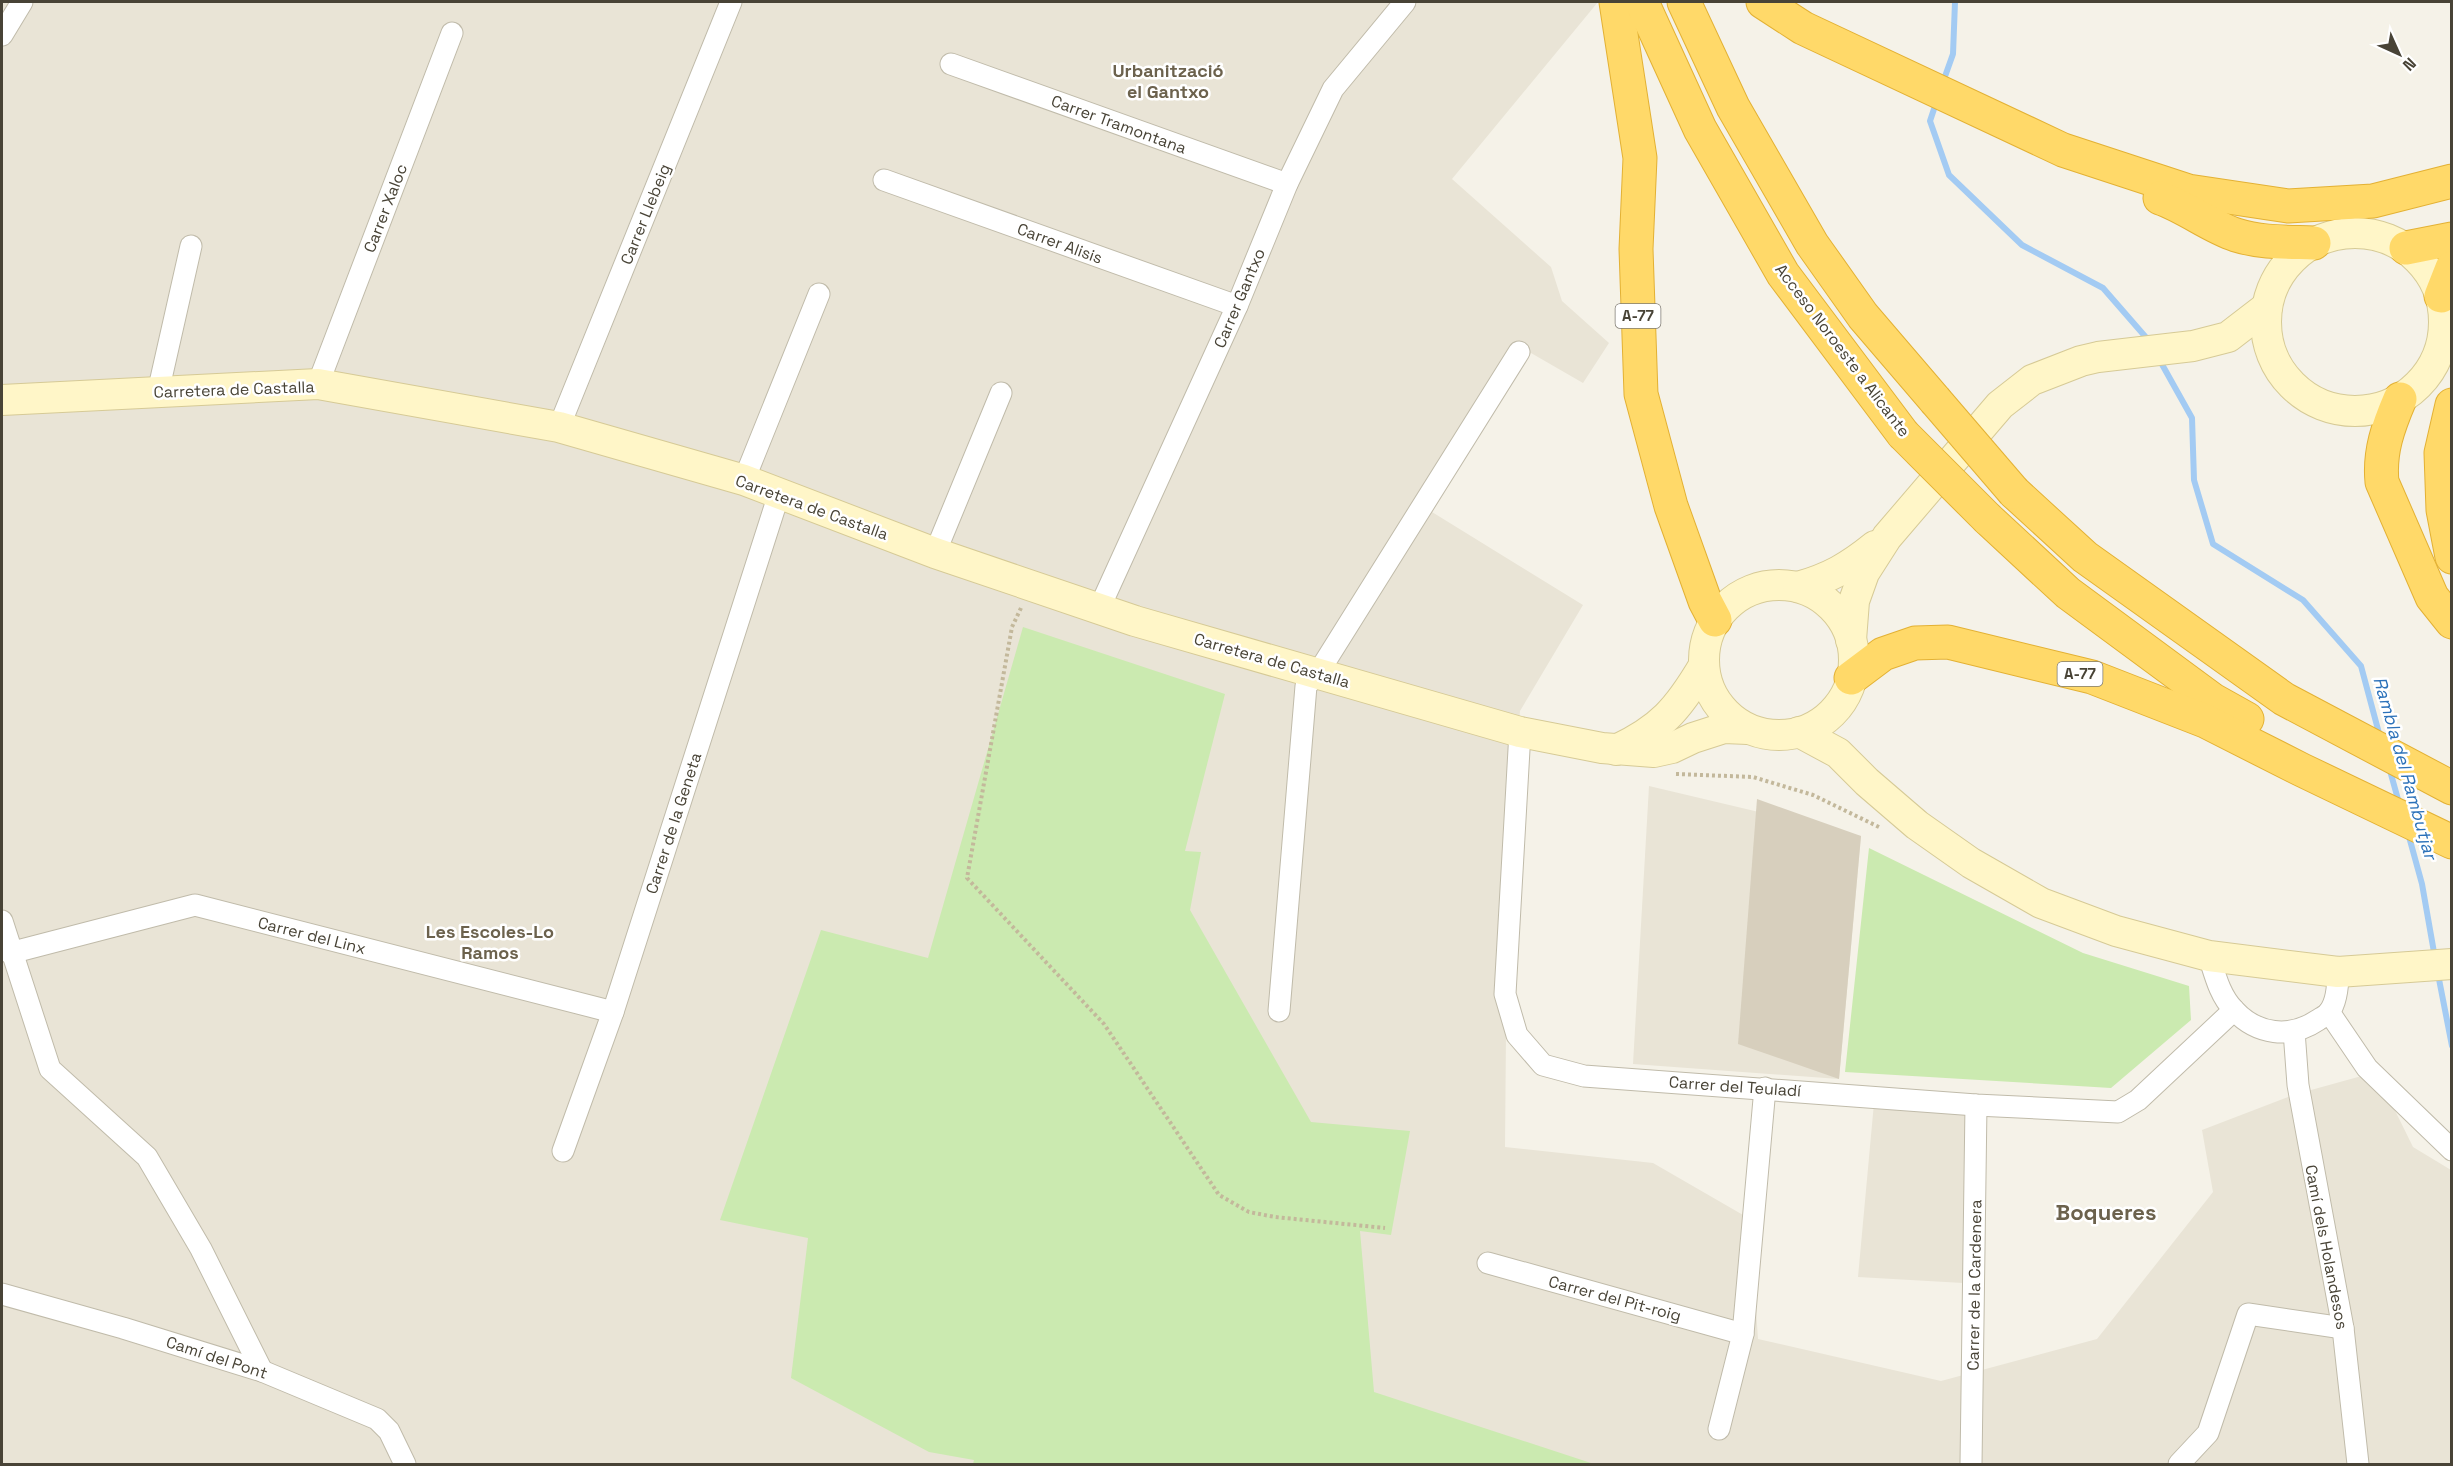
<svg xmlns="http://www.w3.org/2000/svg" width="2453" height="1466" font-family="'Space Grotesk',sans-serif">
  <style>
    .residential { fill: #e9e4d6 }
    .green { fill: #cbeab0 }
    .lines { fill: none; stroke-linecap: round; stroke-linejoin: round }
    .stream { stroke: #a3cbf3; stroke-width: 6 }
    .building { fill: #d7cfbd }
    .street-casing { stroke: #c0bbaa; stroke-width: 23 }
    .secondary-casing { stroke: #d6ca96; stroke-width: 32 }
    .highway-casing { stroke: #e3b134; stroke-width: 35 }
    .path { stroke: #c3b89b; stroke-width: 4; stroke-dasharray: 3 3; stroke-linecap: butt }
    .street { stroke: #fff; stroke-width: 21 }
    .secondary { stroke: #fff6c8; stroke-width: 30 }
    .highway { stroke: #ffd969; stroke-width: 33 }
    .highway-bridge-casing { stroke: #e3b134; stroke-width: 35; stroke-linecap: butt }
    .highway-bridge { stroke: #ffd969; stroke-width: 33 }
    .labels { text-anchor: middle; stroke-width: 5; stroke-linejoin: round; paint-order: stroke }
    .shield { fill: #fff; stroke: #7f7b72; stroke-width: 1.5 }
    .shield-label { font-size: 15px; font-weight: bold; fill: #484336 }
    .street-label { font-size: 16px; fill: #484336; stroke: #fff }
    .neighbourhood-label { font-size: 18px; font-weight: bold; fill: #6c624d; stroke: #fff }
    .water-label { font-size: 18px; font-style: italic; fill: #2b71b9; stroke: #fff }
    .district-label { font-size: 22px; font-weight: bold; fill: #6c624d; stroke: #fff }
  </style>
  <rect width="100%" height="100%" fill="#f5f2e8"/>
  <g class="residential">
    <path d="M 2,2 L 1598,2 L 1452,179 L 1551,267 L 1562,301 L 1609,343 L 1583,383 L 1531,353 L 1432,512 L 1583,605 L 1520,711 L 1513,785 L 1507,921 L 1505,1147 L 1653,1163 L 1750,1219 L 1758,1339 L 1941,1381 L 2097,1339 L 2213,1192 L 2202,1130 L 2293,1095 L 2376,1072 L 2413,1147 L 2451,1170 L 2451,1464 L 2,1464 Z"/>
    <path d="M 1649,786 L 1861,836 L 1839,1079 L 1633,1064 Z"/>
    <path d="M 1874,1103 L 1974,1110 L 1963,1283 L 1858,1277 Z"/>
  </g>
  <g class="green">
    <path d="M 1023,627 L 1225,694 L 1185,851 L 1201,852 L 1190,910 L 1311,1122 L 1410,1131 L 1391,1235 L 1360,1231 L 1374,1392 L 1594,1464 L 973,1464 L 974,1460 L 929,1452 L 791,1378 L 808,1238 L 720,1220 L 821,930 L 928,958 Z"/>
    <path d="M 1869,848 L 2083,953 L 2189,986 L 2191,1020 L 2111,1088 L 1845,1072 Z"/>
  </g>
  <g class="lines">
    <g class="stream">
      <path d="M 1943,82 L 1953,54 L 1955,2"/>
      <path d="M 1936,103 L 1930,121 L 1949,175 L 2022,245 L 2103,288 L 2150,342"/>
      <path d="M 2159,359 L 2192,418 L 2194,480 L 2213,544 L 2303,600 L 2361,666 L 2380,737"/>
      <path d="M 2389,767 L 2399,803"/>
      <path d="M 2408,833 L 2422,884 L 2435,958"/>
      <path d="M 2438,974 L 2452,1046"/>
    </g>
  </g>
  <path class="building" d="M 1757,799 L 1861,836 L 1839,1079 L 1738,1044 Z"/>
  <g class="lines">
    <g class="street-casing">
      <g id="street">
        <path d="M 2,35 L 22,2"/>
        <path d="M 951,64 L 1287,184"/>
        <path d="M 884,180 L 1237,306"/>
        <path d="M 318,384 L 452,33"/>
        <path d="M 158,392 L 191,246"/>
        <path d="M 559,427 L 731,2"/>
        <path d="M 744,480 L 819,294"/>
        <path d="M 935,553 L 1001,393"/>
        <path d="M 1099,609 L 1237,306 L 1287,184 L 1333,89 L 1405,2"/>
        <path d="M 1520,732 L 1505,994 L 1517,1035 L 1543,1065 L 1584,1076 L 1976,1105 L 2118,1112 L 2138,1100 L 2234,1010"/>
        <path d="M 2,921 L 50,1069 L 147,1157 L 201,1249 L 262,1371"/>
        <path d="M 10,953 L 195,905 L 613,1012"/>
        <path d="M 2209,956 C 2215,975 2220,996 2234,1010 C 2257,1035 2290,1039 2318,1020 C 2321,1018 2327,1015 2329,1012 C 2337,1002 2338,984 2338,972"/>
        <path d="M 1279,1011 L 1306,686 L 1318,673 L 1519,352"/>
        <path d="M 2329,1012 L 2367,1068 L 2452,1150"/>
        <path d="M 2294,1031 L 2298,1085 L 2343,1328 L 2358,1464"/>
        <path d="M 563,1151 L 613,1012 L 779,494"/>
        <path d="M 1488,1263 L 1743,1334"/>
        <path d="M 2,1294 L 123,1328 L 262,1371 L 377,1419 L 389,1431 L 405,1464"/>
        <path d="M 1719,1429 L 1743,1334 L 1765,1088"/>
        <path d="M 1971,1464 L 1976,1105"/>
        <path d="M 2179,1464 L 2208,1433 L 2248,1314 L 2343,1328"/>
      </g>
    </g>
    <g class="secondary-casing">
      <g id="secondary">
        <circle cx="2355" cy="322" r="89"/>
        <path d="M 2,400 L 318,384 L 559,427 L 744,480 L 935,553 L 1135,621 L 1520,732 L 1602,748 L 1654,752 L 1672,748 L 1693,738 L 1724,728 L 1748,729"/>
        <circle cx="1779" cy="660" r="75"/>
        <path d="M 1798,587 C 1830,578 1849,567 1875,546"/>
        <path d="M 1851,640 L 1854,601 L 1864,573 L 1887,537 L 2000,405 L 2032,380 L 2081,361 L 2098,357 L 2193,346 L 2228,337 L 2267,307"/>
        <path d="M 1799,732 L 1838,753 L 1867,782 L 1917,825 L 1971,863 L 2041,903 L 2116,931 L 2209,956 L 2338,972 L 2452,964"/>
        <path d="M 1616,750 C 1661,729 1678,709 1703,667"/>
      </g>
    </g>
    <g class="highway-casing">
      <g id="highway">
        <path d="M 1616,2 L 1640,158 L 1636,249 L 1641,394 L 1671,506 L 1705,601 L 1715,620"/>
        <path d="M 1642,2 L 1700,129 L 1783,274 L 1903,434"/>
        <path d="M 1684,2 L 1733,107 L 1812,244 L 1863,316 L 1935,400"/>
        <path d="M 1763,2 L 1803,28 L 2063,150 L 2188,191 L 2288,206 L 2373,201 L 2452,181"/>
        <path d="M 2160,198 C 2186,207 2211,227 2236,235 C 2261,243 2288,242 2314,243"/>
        <path d="M 2406,248 L 2452,239"/>
        <path d="M 2441,296 L 2452,268"/>
        <path d="M 2400,399 C 2388,427 2379,452 2382,482 L 2432,597 L 2452,622"/>
        <path d="M 2452,405 L 2441,453 L 2443,510 L 2452,557"/>
        <path d="M 2014,492 L 2085,557 L 2284,699 L 2452,788"/>
        <path d="M 1988,519 L 2068,593 L 2213,700 L 2247,719"/>
        <path d="M 1851,678 L 1883,654 L 1915,643 L 1948,642 L 2092,677 L 2205,721 L 2302,770 L 2452,842"/>
      </g>
    </g>
    <g class="path">
      <path d="M 1021,608 L 1012,627 L 967,878 L 1104,1024 L 1219,1195 L 1249,1212 L 1275,1217 L 1385,1228"/>
      <path d="M 1676,774 L 1753,777 L 1813,795 L 1881,828"/>
    </g>
    <use href="#street" class="street"/>
    <use href="#secondary" class="secondary"/>
    <use href="#highway" class="highway"/>
    <g class="highway-bridge-casing">
      <g id="highway-bridge">
        <path d="M 1935,400 L 2014,492"/>
        <path d="M 1903,434 L 1988,519"/>
      </g>
    </g>
    <use href="#highway-bridge" class="highway-bridge"/>
  </g>
  <g class="labels">
    <g class="shield">
      <rect x="1615.5" y="304" width="45" height="24" rx="4.5"/>
      <rect x="2057.5" y="662" width="45" height="24" rx="4.5"/>
    </g>
    <g class="shield-label">
      <text x="1638" y="321">A-77</text>
      <text x="2080" y="679">A-77</text>
    </g>
    <g class="street-label">
      <text transform="translate(1119 124) rotate(20)" y="6">Carrer Tramontana</text>
      <text transform="translate(385 208) rotate(-69)" y="6">Carrer Xaloc</text>
      <text transform="translate(645 214) rotate(-68)" y="6">Carrer Llebeig</text>
      <text transform="translate(1060 243) rotate(20)" y="6">Carrer Alisis</text>
      <text transform="translate(1239 298) rotate(-67)" y="6">Carrer Gantxo</text>
      <text transform="translate(1843 350) rotate(53)" y="6">Acceso Noroeste a Alicante</text>
      <text transform="translate(234 389) rotate(-2)" y="6">Carretera de Castalla</text>
      <text transform="translate(812 507) rotate(20)" y="6">Carretera de Castalla</text>
      <text transform="translate(1272 660) rotate(16)" y="6">Carretera de Castalla</text>
      <text transform="translate(673 823) rotate(-72)" y="6">Carrer de la Geneta</text>
      <text transform="translate(312 935) rotate(14)" y="6">Carrer del Linx</text>
      <text transform="translate(1735 1086) rotate(4)" y="6">Carrer del Teuladí</text>
      <text transform="translate(2327 1247) rotate(79)" y="6">Camí dels Holandesos</text>
      <text transform="translate(1974 1285) rotate(-89)" y="6">Carrer de la Cardenera</text>
      <text transform="translate(1615 1298) rotate(15)" y="6">Carrer del Pit-roig</text>
      <text transform="translate(217 1357) rotate(18)" y="6">Camí del Pont</text>
    </g>
    <g class="neighbourhood-label">
      <text x="1168" y="77">Urbanització<tspan x="1168" dy="21">el Gantxo</tspan></text>
      <text x="490" y="938">Les Escoles-Lo<tspan x="490" dy="21">Ramos</tspan></text>
    </g>
    <g class="water-label">
      <text transform="translate(2405 768) rotate(74)" y="6">Rambla del Rambutjar</text>
    </g>
    <g class="district-label">
      <text x="2106" y="1220">Boqueres</text>
    </g>
  </g>
  <rect width="2453" height="1466" fill="none" stroke="#484336" stroke-width="6"/>
  <g transform="translate(2399 54) rotate(135)" stroke="#ffffff" stroke-width="4.5" paint-order="stroke">
  <path d="M0-4.5L10 22L0 15L-10 22Z" fill="#484336"/>
  <text y="-9" font-size="16" font-weight="bold" text-anchor="middle" fill="#484336">N</text>
  </g>
</svg>
